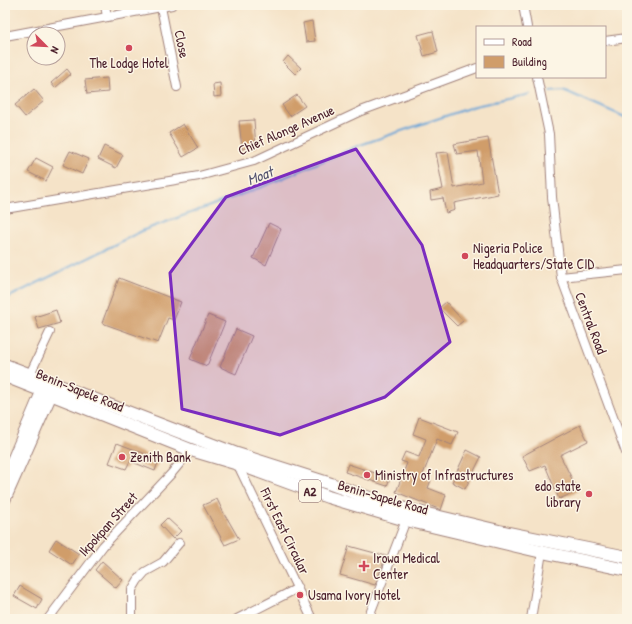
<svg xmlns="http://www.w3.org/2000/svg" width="632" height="624" font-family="'Patrick Hand',sans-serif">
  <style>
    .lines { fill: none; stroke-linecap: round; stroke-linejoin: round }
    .stream { stroke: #65a4d7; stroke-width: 2 }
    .building { fill: #d09d6a }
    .minor-casing { stroke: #a0817a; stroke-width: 10 }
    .major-casing { stroke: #a0817a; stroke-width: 13 }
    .highway-casing { stroke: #a0817a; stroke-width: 14 }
    .minor { stroke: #fff; stroke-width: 8 }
    .major { stroke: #fff; stroke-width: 11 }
    .highway { stroke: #fff; stroke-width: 12 }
    .marked { fill: #7b2cbf; fill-opacity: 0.2; stroke: #7b2cbf; stroke-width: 3; stroke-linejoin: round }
    .poi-dot { fill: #d1495b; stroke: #fcf5e5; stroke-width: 1.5 }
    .labels { text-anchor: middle; stroke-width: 3; stroke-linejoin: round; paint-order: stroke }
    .shield { fill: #fcf5e5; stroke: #7f5f63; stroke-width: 1 }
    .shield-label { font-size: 13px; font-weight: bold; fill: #4a1f2b }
    .street-label { font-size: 14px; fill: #4a1f2b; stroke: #fcf5e5 }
    .poi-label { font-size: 14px; fill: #4a1f2b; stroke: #fcf5e5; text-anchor: start }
    .water-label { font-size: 15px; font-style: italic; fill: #555470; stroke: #fcf5e5 }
  </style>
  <rect width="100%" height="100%" fill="#fcf5e5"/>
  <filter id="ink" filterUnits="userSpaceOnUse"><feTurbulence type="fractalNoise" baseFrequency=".025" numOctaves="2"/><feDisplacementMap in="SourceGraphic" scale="8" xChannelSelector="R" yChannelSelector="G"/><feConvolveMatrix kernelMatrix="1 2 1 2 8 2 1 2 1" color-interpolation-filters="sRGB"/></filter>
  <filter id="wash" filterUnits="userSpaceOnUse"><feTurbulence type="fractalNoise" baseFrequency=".012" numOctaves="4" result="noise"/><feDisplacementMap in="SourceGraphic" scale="16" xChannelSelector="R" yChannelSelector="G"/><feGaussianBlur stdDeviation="0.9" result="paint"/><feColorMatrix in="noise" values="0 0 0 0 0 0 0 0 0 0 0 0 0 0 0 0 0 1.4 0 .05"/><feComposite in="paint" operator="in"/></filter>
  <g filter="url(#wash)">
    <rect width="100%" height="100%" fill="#f5e3c8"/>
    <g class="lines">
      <g class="stream">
        <path d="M 550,91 L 563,90 L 627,118"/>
        <path d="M 5,299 L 144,230 L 262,187 L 360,145 L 475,106 L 530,94"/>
      </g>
    </g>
    <g id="blocks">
      <g class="building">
        <path d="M 312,21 L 315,41 L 306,42 L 303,23 Z"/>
        <path d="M 433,31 L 438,52 L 424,56 L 418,35 Z"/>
        <path d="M 288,56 L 301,68 L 295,74 L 283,62 Z"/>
        <path d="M 67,69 L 71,74 L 55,88 L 51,83 Z"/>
        <path d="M 107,78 L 108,92 L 87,94 L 85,80 Z"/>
        <path d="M 220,83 L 221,96 L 214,97 L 213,84 Z"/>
        <path d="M 34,89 L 44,101 L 25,117 L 15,105 Z"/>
        <path d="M 297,95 L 305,106 L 290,116 L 282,105 Z"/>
        <path d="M 254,120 L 256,148 L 242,149 L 239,121 Z"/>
        <path d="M 183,124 L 198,148 L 183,157 L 169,133 Z"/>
        <path d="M 488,138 L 498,194 L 454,203 L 455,210 L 446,213 L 443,198 L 431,200 L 430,192 L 443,189 L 436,153 L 448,152 L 454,188 L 482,182 L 478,151 L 457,154 L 454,144 Z"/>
        <path d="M 104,146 L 123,155 L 116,168 L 98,159 Z"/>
        <path d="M 70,151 L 89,159 L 82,174 L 63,165 Z"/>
        <path d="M 36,158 L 53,167 L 46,181 L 28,172 Z"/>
        <path d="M 269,223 L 281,229 L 266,265 L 253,258 Z"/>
        <path d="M 119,278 L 181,302 L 174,320 L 168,318 L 158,343 L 102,323 Z"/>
        <path d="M 446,302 L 463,321 L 457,326 L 439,308 Z"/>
        <path d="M 56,310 L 60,323 L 39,329 L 35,317 Z"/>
        <path d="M 208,315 L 225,322 L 207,366 L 190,359 Z"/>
        <path d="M 236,329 L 252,336 L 236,374 L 220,367 Z"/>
        <path d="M 419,417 L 458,432 L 452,445 L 437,439 L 422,477 L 431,480 L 428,488 L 446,495 L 441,510 L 396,492 L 407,463 L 401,461 L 405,452 L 419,457 L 426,439 L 413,434 Z"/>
        <path d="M 580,425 L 588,441 L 560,455 L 578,491 L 559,499 L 545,465 L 530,471 L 522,456 Z"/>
        <path d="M 117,443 L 159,459 L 155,471 L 130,461 L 126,469 L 109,463 Z"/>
        <path d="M 467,450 L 481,457 L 465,489 L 452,482 Z"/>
        <path d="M 348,464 L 390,478 L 387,486 L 345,472 Z"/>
        <path d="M 217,499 L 226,518 L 227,518 L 239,539 L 225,545 L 203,505 Z"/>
        <path d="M 167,518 L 181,531 L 173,539 L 160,525 Z"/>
        <path d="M 56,539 L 79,554 L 72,565 L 49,550 Z"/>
        <path d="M 349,546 L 386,556 L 375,585 L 340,575 Z"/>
        <path d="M 102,561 L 123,580 L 116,588 L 95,570 Z"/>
        <path d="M 20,586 L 42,599 L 37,609 L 14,596 Z"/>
      </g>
    </g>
  </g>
  <g filter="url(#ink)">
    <use href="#blocks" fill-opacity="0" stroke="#a0817a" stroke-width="1"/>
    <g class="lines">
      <g class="minor-casing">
        <g id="minor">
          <path d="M 105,5 L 107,17"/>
          <path d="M 523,5 L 527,27"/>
          <path d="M 161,7 L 177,87"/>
          <path d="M 5,36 L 172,5"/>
          <path d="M 605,41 L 627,38"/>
          <path d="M 537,77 L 549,134 L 552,197 L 561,277 L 627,455"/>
          <path d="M 5,209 L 199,176 L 254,161 L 361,111 L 477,68"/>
          <path d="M 561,277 L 627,270"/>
          <path d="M 30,374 L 50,332"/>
          <path d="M 237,463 L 312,619"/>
          <path d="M 48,619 L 103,546 L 171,474 L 191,450"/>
          <path d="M 132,619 L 132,590 L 138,580 L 145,572 L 163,562 L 179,543"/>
          <path d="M 237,619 L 298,588"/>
          <path d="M 368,619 L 406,520"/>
          <path d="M 531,619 L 542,552"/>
        </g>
      </g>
      <g class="major-casing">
        <g id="major">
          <path d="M 5,478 L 42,391"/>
          <path d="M 5,499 L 51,395"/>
        </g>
      </g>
      <g class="highway-casing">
        <g id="highway">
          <path d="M 5,365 L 237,454 L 331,484 L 389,505 L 499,531 L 627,557"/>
          <path d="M 5,376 L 191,450 L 238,464 L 328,497 L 406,520 L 542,552 L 627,570"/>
        </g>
      </g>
      <use href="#minor" class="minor"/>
      <use href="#major" class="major"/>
      <use href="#highway" class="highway"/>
    </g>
  </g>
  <path class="marked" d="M 356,149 L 422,245 L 450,342 L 385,397 L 280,435 L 182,409 L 170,273 L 226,197 Z"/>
  <g class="poi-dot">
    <circle cx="129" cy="48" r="4"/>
    <circle cx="465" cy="256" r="4"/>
    <circle cx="122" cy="457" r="4"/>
    <circle cx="367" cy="475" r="4"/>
    <circle cx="589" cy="494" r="4"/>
    <path d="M362 560h4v4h4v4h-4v4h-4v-4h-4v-4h4z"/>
    <circle cx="300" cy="595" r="4"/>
  </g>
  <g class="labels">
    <rect class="shield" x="299" y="480" width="22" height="22" rx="3"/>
    <g class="shield-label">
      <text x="310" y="496">A2</text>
    </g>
    <g class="street-label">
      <text transform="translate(182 44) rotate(78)" y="5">Close</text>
      <text transform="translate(286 130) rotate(-24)" y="5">Chief Alonge Avenue</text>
      <text transform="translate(591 323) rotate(69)" y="5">Central Road</text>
      <text transform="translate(80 390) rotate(22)" y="5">Benin-Sapele Road</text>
      <text transform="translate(383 497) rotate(16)" y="5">Benin-Sapele Road</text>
      <text transform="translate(108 524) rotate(-48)" y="5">Ikpokpan Street</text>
      <text transform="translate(285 531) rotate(64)" y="5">First East Circular</text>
    </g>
    <g class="poi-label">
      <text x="129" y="68" text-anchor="middle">The Lodge Hotel</text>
      <text x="473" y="253">Nigeria Police<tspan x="473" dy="16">Headquarters/State CID</tspan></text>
      <text x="130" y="462">Zenith Bank</text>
      <text x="375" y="480">Ministry of Infrastructures</text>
      <text x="581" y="491" text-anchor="end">edo state<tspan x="581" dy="16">library</tspan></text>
      <text x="373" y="563">Irowa Medical<tspan x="373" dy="16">Center</tspan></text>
      <text x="308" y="600">Usama Ivory Hotel</text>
    </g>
    <g class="water-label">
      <text transform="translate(260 176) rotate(-22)" y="5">Moat</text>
    </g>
  </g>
  <rect width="632" height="624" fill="none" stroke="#fcf5e5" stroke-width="20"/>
  <rect x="476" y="26" width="130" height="52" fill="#fcf5e5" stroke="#b59f9b"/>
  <rect x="484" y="39" width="20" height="6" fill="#ffffff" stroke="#b59f9b"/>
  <text x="512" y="46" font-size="12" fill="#4a1f2b">Road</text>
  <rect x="484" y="56" width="20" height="12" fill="#d09d6a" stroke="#b59f9b"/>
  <text x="512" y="66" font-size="12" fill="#4a1f2b">Building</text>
  <g transform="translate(46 46) rotate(114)"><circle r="19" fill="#fcf5e5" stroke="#b59f9b"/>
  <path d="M0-3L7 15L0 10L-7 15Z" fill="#d1495b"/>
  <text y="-6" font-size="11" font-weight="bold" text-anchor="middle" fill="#4a1f2b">N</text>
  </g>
</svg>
